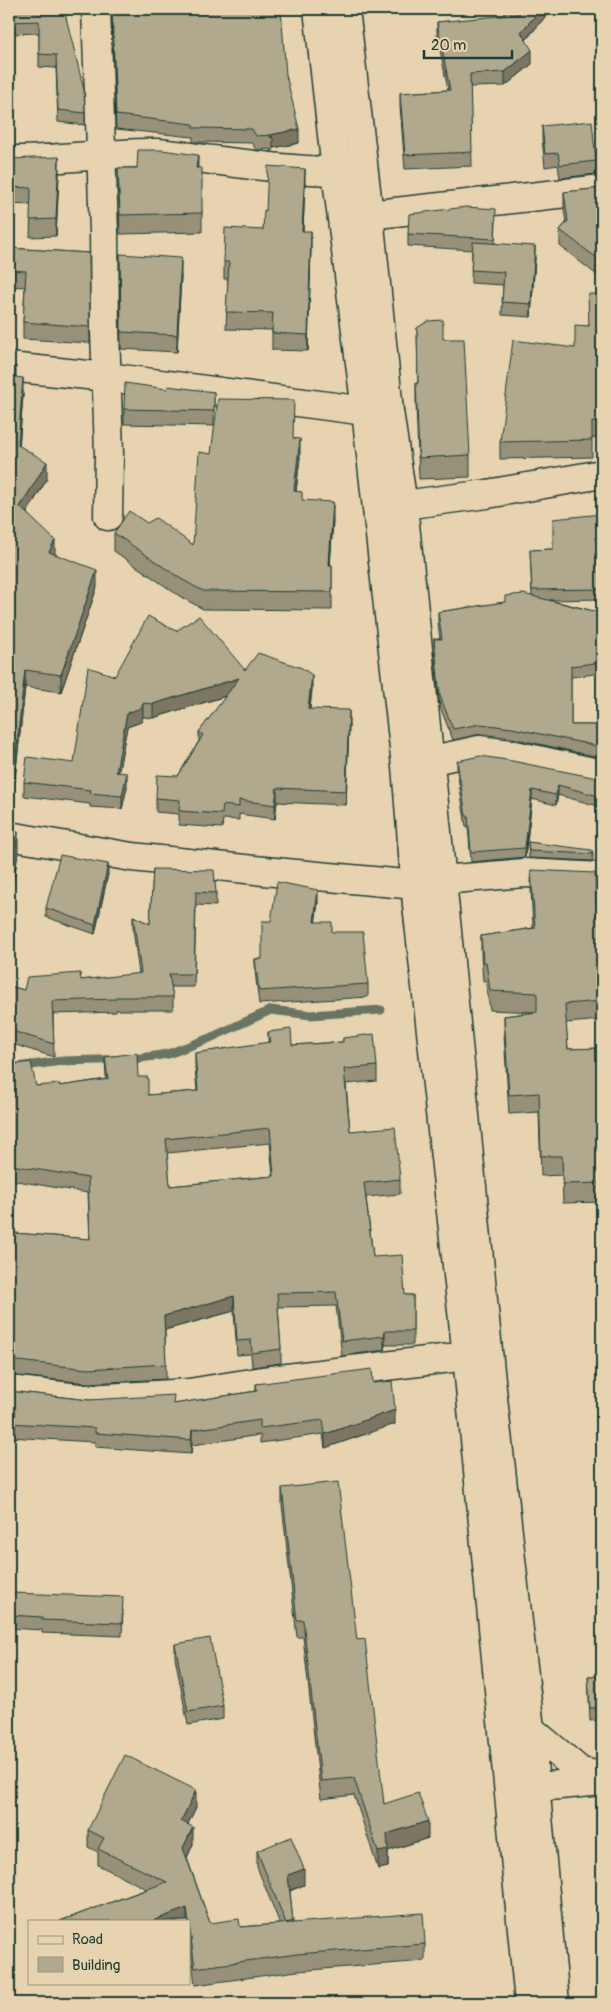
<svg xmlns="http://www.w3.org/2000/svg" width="611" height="2012" font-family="Pangolin,sans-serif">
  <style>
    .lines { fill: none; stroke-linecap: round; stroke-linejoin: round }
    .stream { stroke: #687462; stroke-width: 9 }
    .minor-casing { stroke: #1f3d34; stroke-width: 31 }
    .minor { stroke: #e8d3b1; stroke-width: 28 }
    .wall { fill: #98917a; stroke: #1f3d34; fill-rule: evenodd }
    .shaded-wall { fill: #7c7663; stroke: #1f3d34 }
    .building { fill: #b1a98e; stroke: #1f3d34; fill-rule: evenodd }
  </style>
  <rect width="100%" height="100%" fill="#e8d3b1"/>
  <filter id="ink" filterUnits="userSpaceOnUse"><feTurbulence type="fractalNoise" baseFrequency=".02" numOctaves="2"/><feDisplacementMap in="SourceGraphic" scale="10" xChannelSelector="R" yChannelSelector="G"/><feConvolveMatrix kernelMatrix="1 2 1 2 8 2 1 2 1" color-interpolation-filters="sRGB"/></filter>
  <g filter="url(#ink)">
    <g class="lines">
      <path class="stream" d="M 9,1068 L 62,1061 L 134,1059 L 168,1054 L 210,1038 L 271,1010 L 311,1015 L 381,1010"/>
      <g class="minor-casing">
        <g id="minor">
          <path d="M 96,9 L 104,232 L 105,329 L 109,454 L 108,516"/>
          <path d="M 318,9 L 336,171 L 366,411 L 406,766 L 417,905 L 467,1356 L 529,2003"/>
          <path d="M 345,9 L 369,215 L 389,411 L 403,505 L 442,880 L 490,1371 L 530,1729 L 555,2003"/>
          <path d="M 9,160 C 58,161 107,152 157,153 C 175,154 195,158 213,160 C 259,166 307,172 353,171"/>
          <path d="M 350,217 L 602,189"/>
          <path d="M 9,367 L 107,377 L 366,411"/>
          <path d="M 389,518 L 403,505 L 487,494 L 602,474"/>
          <path d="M 410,765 L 479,750 L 510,754 L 602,774"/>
          <path d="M 9,836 L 132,857 L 264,871 L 416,885"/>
          <path d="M 442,880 L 524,873 L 602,877"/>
          <path d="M 9,1390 L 88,1399 L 189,1393 L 263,1381 L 467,1356"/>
          <path d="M 530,1729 L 581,1772 L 602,1776"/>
          <path d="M 517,1789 L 602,1781"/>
        </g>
      </g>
      <use href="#minor" class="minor"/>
    </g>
    <g class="wall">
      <path d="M 9,9 L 64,9 L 85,113 L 85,125 L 58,122 L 56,68 L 39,67 L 39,33 L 9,34 Z"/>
      <path d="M 112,9 L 286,75 L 299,143 L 273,148 L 273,151 L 270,151 L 270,149 L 256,150 L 252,143 L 198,142 L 193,142 L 193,137 L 116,129 Z"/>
      <path d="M 501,9 L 546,9 L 546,16 L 526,40 L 532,64 L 505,86 L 470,87 L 472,166 L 405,169 L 400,106 L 400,93 L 448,90 L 437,35 L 437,22 L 507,16 Z"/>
      <path d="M 542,126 L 596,161 L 596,174 L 560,178 L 558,165 L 545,167 L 542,139 Z"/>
      <path d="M 9,159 L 59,174 L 56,236 L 30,237 L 31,205 L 9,204 Z"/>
      <path d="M 118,168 L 198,168 L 202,213 L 202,232 L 120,234 Z"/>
      <path d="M 305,185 L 303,231 L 311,248 L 308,351 L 272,350 L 272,330 L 226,329 L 228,279 L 224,279 L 224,262 L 263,230 L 266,211 Z"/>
      <path d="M 602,188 L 602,279 L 560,246 L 560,230 L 566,223 L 564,209 L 564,192 Z"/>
      <path d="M 496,221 L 495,243 L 535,258 L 531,317 L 502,315 L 503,285 L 471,283 L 472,250 L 408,246 L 408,234 Z"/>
      <path d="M 9,248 L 89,253 L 90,343 L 23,339 L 23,322 L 25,287 L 9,286 Z"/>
      <path d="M 120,254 L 181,275 L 177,352 L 121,349 Z"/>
      <path d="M 602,294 L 602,439 L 592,438 L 592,457 L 500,459 L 500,442 L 575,348 L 588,326 Z"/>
      <path d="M 417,328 L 443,339 L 470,455 L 470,477 L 419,479 L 416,404 L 416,383 L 418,383 Z"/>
      <path d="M 9,365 L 16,377 L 23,395 L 19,446 L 47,479 L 27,513 L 55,554 L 97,587 L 61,692 L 25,687 L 14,788 L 9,787 Z"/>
      <path d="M 167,389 L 214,392 L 214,426 L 124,424 L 124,409 Z"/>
      <path d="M 293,438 L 300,457 L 296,491 L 302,500 L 333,520 L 330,565 L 332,565 L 332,610 L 203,609 L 181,597 L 114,551 L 114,533 L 147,523 L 193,545 L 211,454 Z"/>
      <path d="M 602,514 L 602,599 L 550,600 L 602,613 L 602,673 L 571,677 L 571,725 L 602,725 L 602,758 L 512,738 L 481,734 L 453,740 L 440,707 L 434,650 L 434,639 L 440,639 L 438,623 L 438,612 L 505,602 L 532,596 L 530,550 L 553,549 Z"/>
      <path d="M 245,670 L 312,689 L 310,709 L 349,724 L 346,805 L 277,802 L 275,819 L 239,814 L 239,820 L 223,819 L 222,828 L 179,825 L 179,814 L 156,812 L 156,798 L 178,776 L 199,741 L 199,732 L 226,696 L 153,718 L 143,717 L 141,722 L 127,727 L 118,772 L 127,787 L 122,809 L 90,807 L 90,804 L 24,796 L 24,782 L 74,763 L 115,676 Z"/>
      <path d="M 457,761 L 602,779 L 602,807 L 558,795 L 556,805 L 532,799 L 525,857 L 471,862 L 468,826 L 466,826 L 457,771 Z"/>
      <path d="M 9,830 L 18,853 L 12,892 L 9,891 Z"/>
      <path d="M 528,842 L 593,854 L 593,861 L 529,858 Z"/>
      <path d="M 153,869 L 216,893 L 216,906 L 196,905 L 194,987 L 171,987 L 173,997 L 173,1010 L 116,1010 L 116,1012 L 53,1014 L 54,1057 L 9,1043 L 9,986 L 24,990 L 81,980 L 139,974 L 133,929 L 133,916 L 150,924 Z"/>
      <path d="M 531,870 L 597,917 L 602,916 L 602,1020 L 566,1023 L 568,1049 L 602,1048 L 602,1202 L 563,1203 L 562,1175 L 541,1176 L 539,1112 L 509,1114 L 504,1035 L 504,1016 L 535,1012 L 490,1010 L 486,981 L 483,981 L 481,955 L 481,936 L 533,928 L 531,889 Z"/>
      <path d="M 108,874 L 95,934 L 46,917 L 46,908 Z"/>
      <path d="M 318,902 L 315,922 L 332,932 L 368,984 L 368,997 L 259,1004 L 255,971 L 255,959 L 262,959 L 271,921 Z"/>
      <path d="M 268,1032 L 292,1045 L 343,1042 L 343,1038 L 377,1066 L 377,1081 L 346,1084 L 350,1131 L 400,1179 L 400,1194 L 366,1197 L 373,1257 L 405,1295 L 413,1295 L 413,1345 L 385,1345 L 384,1350 L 342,1356 L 336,1306 L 278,1307 L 281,1349 L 281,1363 L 252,1367 L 251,1354 L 237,1355 L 234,1311 L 165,1330 L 166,1379 L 88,1383 L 9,1375 L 9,1225 L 14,1233 L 90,1239 L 88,1193 L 11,1180 L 10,1190 L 9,1190 L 9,1065 L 36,1086 L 60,1086 L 106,1079 L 105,1057 L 138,1077 L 148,1095 L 197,1091 L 195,1068 L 195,1053 L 268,1043 ZM 270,1143 L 273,1176 L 170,1186 L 167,1153 Z"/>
      <path d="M 373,1383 L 395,1424 L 325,1448 L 323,1434 L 260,1443 L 260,1435 L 192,1445 L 191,1454 L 95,1447 L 95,1442 L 9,1437 L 9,1391 L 89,1400 L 174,1404 L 256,1391 L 256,1384 Z"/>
      <path d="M 282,1488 L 357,1640 L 384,1804 L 428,1838 L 388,1851 L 388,1867 L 378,1869 L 354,1795 L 321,1799 L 303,1637 L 297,1637 L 282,1505 Z"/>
      <path d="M 9,1583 L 13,1593 L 123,1610 L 122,1636 L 42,1633 L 42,1630 L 9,1628 Z"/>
      <path d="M 175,1644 L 223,1706 L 223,1719 L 188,1725 L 175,1657 Z"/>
      <path d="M 588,1676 L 602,1676 L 602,1720 L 590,1721 Z"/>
      <path d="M 196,1807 L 188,1824 L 193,1844 L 187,1858 L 210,1923 L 240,1927 L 280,1924 L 257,1867 L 257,1851 L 304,1885 L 290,1891 L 293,1923 L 425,1944 L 425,1961 L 297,1971 L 195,1985 L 189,1935 L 189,1921 L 60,1921 L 147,1889 L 98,1865 L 98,1852 L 88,1847 L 88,1830 Z"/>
      <path d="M 9,1941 L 10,1955 L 10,1971 L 9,1971 Z"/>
    </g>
    <g class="shaded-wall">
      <path d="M 541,9 L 546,9 L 546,16 L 521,45 L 521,32 Z"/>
      <path d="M 532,50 L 532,64 L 505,86 L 505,72 Z"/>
      <path d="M 299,129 L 299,143 L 273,148 L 273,138 L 270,135 Z"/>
      <path d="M 198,155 L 198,174 L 196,168 Z"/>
      <path d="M 59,157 L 59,174 L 56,236 L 56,219 Z"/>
      <path d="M 305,169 L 305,185 L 302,248 L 302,231 Z"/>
      <path d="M 311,231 L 311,248 L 308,351 L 308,335 Z"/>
      <path d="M 535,246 L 535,258 L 531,317 L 531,304 Z"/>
      <path d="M 181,258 L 181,275 L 177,352 L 177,335 Z"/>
      <path d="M 23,378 L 23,395 L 18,462 L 18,445 Z"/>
      <path d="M 300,439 L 300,457 L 294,509 L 294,491 Z"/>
      <path d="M 47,462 L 47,479 L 20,524 L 20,507 Z"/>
      <path d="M 333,502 L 333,520 L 329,583 L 329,565 Z"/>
      <path d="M 55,540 L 55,557 L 49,552 Z"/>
      <path d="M 97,570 L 97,587 L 61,692 L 61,675 Z"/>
      <path d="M 25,670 L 25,687 L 14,788 L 14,771 Z"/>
      <path d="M 312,675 L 312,689 L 308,722 L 308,709 Z"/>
      <path d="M 239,678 L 239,692 L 153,718 L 153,704 Z"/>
      <path d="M 143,703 L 143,717 L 141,722 L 127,727 L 116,786 L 116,772 L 127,713 Z"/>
      <path d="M 349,710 L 349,724 L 346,805 L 346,791 Z"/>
      <path d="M 127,773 L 127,787 L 122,809 L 122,796 Z"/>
      <path d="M 558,785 L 558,795 L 556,805 L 556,795 Z"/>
      <path d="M 277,788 L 277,802 L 275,819 L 275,805 Z"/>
      <path d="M 532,790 L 532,799 L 525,857 L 525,848 Z"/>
      <path d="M 18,832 L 18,853 L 12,892 L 12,870 Z"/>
      <path d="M 108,864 L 108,874 L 95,934 L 95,925 Z"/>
      <path d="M 318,890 L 318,902 L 314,934 L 314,922 Z"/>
      <path d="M 234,1296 L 234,1311 L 164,1330 L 164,1316 Z"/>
      <path d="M 385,1331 L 385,1345 L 384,1350 L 384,1336 Z"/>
      <path d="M 395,1410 L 395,1424 L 325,1448 L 325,1434 Z"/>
      <path d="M 192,1430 L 192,1445 L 191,1454 L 191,1440 Z"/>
      <path d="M 196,1790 L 196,1807 L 181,1838 L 181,1821 Z"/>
      <path d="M 428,1821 L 428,1838 L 388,1851 L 388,1867 L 378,1869 L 378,1852 L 387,1834 Z"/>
      <path d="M 193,1827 L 193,1844 L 183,1865 L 183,1848 Z"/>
      <path d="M 304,1869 L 304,1885 L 288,1891 L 288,1875 Z"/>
      <path d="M 187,1908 L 187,1921 L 152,1921 Z"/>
    </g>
    <g class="building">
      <path d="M 9,9 L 64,9 L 84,90 L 85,113 L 58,110 L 56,55 L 39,54 L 39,21 L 9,22 Z"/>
      <path d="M 112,9 L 281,9 L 286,75 L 299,129 L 270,135 L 273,138 L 270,137 L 270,135 L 256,136 L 252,129 L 198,128 L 193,128 L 193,124 L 116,115 Z"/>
      <path d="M 514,9 L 541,9 L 521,32 L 532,50 L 505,72 L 470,74 L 472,152 L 405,155 L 400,93 L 450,90 L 437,22 L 520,14 Z"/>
      <path d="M 592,121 L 596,161 L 560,165 L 558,153 L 545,154 L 542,126 Z"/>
      <path d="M 138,150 L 162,150 L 198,155 L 196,168 L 202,168 L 202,213 L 120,215 L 118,168 L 137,168 Z"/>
      <path d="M 59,157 L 56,219 L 30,220 L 31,188 L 9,187 L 9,159 Z"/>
      <path d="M 268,166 L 305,169 L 302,231 L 311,231 L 308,335 L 272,333 L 273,313 L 226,312 L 229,262 L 224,262 L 225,228 L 263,230 L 264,210 L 266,211 Z"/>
      <path d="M 602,188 L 602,262 L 560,230 L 568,221 L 564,192 Z"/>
      <path d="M 466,207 L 496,209 L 495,239 L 408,234 L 409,214 Z"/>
      <path d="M 473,242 L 535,246 L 531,304 L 502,302 L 504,272 L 471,270 Z"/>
      <path d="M 9,248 L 89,253 L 90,327 L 23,322 L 26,271 L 9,270 Z"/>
      <path d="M 120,254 L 181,258 L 177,335 L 121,332 Z"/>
      <path d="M 588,294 L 602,294 L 602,422 L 592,422 L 592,440 L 500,442 L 513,340 L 575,348 L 575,325 L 589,326 Z"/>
      <path d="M 443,320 L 443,339 L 464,339 L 470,455 L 419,458 L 416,383 L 418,383 L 417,328 L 428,321 Z"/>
      <path d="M 9,365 L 16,366 L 16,377 L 23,378 L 18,445 L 47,462 L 20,507 L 55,540 L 49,552 L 97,570 L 61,675 L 25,670 L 14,771 L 9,770 Z"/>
      <path d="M 125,383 L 167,389 L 168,386 L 214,392 L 214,411 L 124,409 Z"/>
      <path d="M 218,399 L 294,400 L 293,438 L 300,439 L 294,491 L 302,492 L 302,500 L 333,502 L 329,565 L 332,565 L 332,592 L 203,591 L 181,579 L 114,533 L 129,511 L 147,523 L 156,518 L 193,545 L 199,452 L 211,454 Z"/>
      <path d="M 602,514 L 602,589 L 532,590 L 530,550 L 553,549 L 553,519 Z"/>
      <path d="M 523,594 L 602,613 L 602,662 L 571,666 L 571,725 L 602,725 L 602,747 L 512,728 L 481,724 L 453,729 L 440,696 L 434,639 L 442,639 L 438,612 L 505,602 L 505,596 Z"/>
      <path d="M 148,616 L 176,631 L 199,616 L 245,670 L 258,653 L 302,668 L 312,675 L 308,709 L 349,710 L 346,791 L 277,788 L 275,805 L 239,800 L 239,807 L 223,805 L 222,814 L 179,811 L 180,800 L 156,798 L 157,775 L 178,776 L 203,735 L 199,732 L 239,678 L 153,704 L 143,703 L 141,708 L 127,713 L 116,772 L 127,773 L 122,796 L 90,793 L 91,790 L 24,782 L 27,757 L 74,763 L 88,667 L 115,676 Z"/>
      <path d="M 480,756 L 507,760 L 602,779 L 602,797 L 558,785 L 556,795 L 532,790 L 525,848 L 471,852 L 468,816 L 466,816 L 457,761 Z"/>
      <path d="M 9,830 L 18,832 L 12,870 L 9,870 Z"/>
      <path d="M 528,842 L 592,850 L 593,854 L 529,851 Z"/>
      <path d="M 60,855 L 108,864 L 95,925 L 46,908 Z"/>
      <path d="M 153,869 L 214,870 L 216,893 L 196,892 L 194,974 L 169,974 L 173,997 L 116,997 L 116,999 L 52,1001 L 54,1044 L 9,1030 L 9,986 L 24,990 L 27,977 L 80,973 L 81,980 L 141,973 L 133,916 L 150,924 Z"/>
      <path d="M 531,870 L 595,873 L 597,917 L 602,916 L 602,1001 L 565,1004 L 568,1049 L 602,1048 L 602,1183 L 563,1184 L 562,1156 L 541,1156 L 539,1093 L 509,1095 L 504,1016 L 537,1012 L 537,993 L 490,991 L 486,962 L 483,962 L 481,936 L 535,928 Z"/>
      <path d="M 277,882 L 318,890 L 314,922 L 332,922 L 332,932 L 363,932 L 368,984 L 259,991 L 255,959 L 262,959 L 262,921 L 271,921 Z"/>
      <path d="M 291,1029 L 292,1045 L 343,1042 L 343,1038 L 374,1034 L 377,1066 L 344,1069 L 350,1131 L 395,1127 L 400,1179 L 364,1183 L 373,1257 L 402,1255 L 405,1295 L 413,1295 L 413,1331 L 385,1331 L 384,1336 L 342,1341 L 336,1292 L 277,1293 L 281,1349 L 252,1353 L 251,1340 L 237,1341 L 234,1296 L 164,1316 L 166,1364 L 88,1369 L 9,1360 L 9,1225 L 14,1226 L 14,1233 L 90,1239 L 88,1178 L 11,1165 L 10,1175 L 9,1175 L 9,1065 L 31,1062 L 36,1086 L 60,1084 L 60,1086 L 108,1079 L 105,1057 L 137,1053 L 138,1077 L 148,1077 L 148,1095 L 198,1091 L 195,1053 L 270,1042 L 268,1032 ZM 270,1128 L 274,1176 L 170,1186 L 166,1139 Z"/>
      <path d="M 372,1369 L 373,1383 L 392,1381 L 395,1410 L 325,1434 L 323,1420 L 260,1428 L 260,1420 L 192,1430 L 191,1440 L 95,1433 L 95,1428 L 9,1423 L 9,1391 L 89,1400 L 174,1395 L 173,1404 L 257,1391 L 256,1384 Z"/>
      <path d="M 338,1482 L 357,1640 L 365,1639 L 384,1804 L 418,1793 L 428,1821 L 387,1834 L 388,1850 L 378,1852 L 354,1778 L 321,1781 L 303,1620 L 297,1620 L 282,1488 Z"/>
      <path d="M 9,1583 L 13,1583 L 12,1593 L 123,1597 L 122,1623 L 42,1620 L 42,1617 L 9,1615 Z"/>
      <path d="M 210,1638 L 223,1706 L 188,1712 L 175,1644 Z"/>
      <path d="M 588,1676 L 602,1676 L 602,1708 L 590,1708 Z"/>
      <path d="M 125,1755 L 196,1790 L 181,1821 L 193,1827 L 183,1848 L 210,1923 L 239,1919 L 240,1927 L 423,1913 L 425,1944 L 297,1954 L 195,1968 L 187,1908 L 152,1921 L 60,1921 L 167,1882 L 98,1849 L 104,1838 L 88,1830 Z"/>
      <path d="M 291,1837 L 304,1869 L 288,1875 L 293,1921 L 286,1923 L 257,1851 Z"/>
      <path d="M 9,1941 L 10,1955 L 9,1955 Z"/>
    </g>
  </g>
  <rect width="611" height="2012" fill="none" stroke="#e8d3b1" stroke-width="30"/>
  <rect x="15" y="15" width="581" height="1982" fill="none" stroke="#1f3d34" stroke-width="2" filter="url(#ink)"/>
  <rect x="28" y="1920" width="162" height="65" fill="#e8d3b1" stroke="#98977f"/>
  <rect x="38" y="1936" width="25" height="8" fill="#e8d3b1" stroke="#98977f"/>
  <text x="72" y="1944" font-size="15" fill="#1f3d34">Road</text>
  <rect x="38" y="1957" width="25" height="15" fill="#b1a98e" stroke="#98977f"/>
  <text x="72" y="1970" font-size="15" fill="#1f3d34">Building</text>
  <path d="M424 50v8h88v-8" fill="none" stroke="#1f3d34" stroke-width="2.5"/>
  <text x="431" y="50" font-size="15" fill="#1f3d34" stroke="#e8d3b1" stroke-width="4" paint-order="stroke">20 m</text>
</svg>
